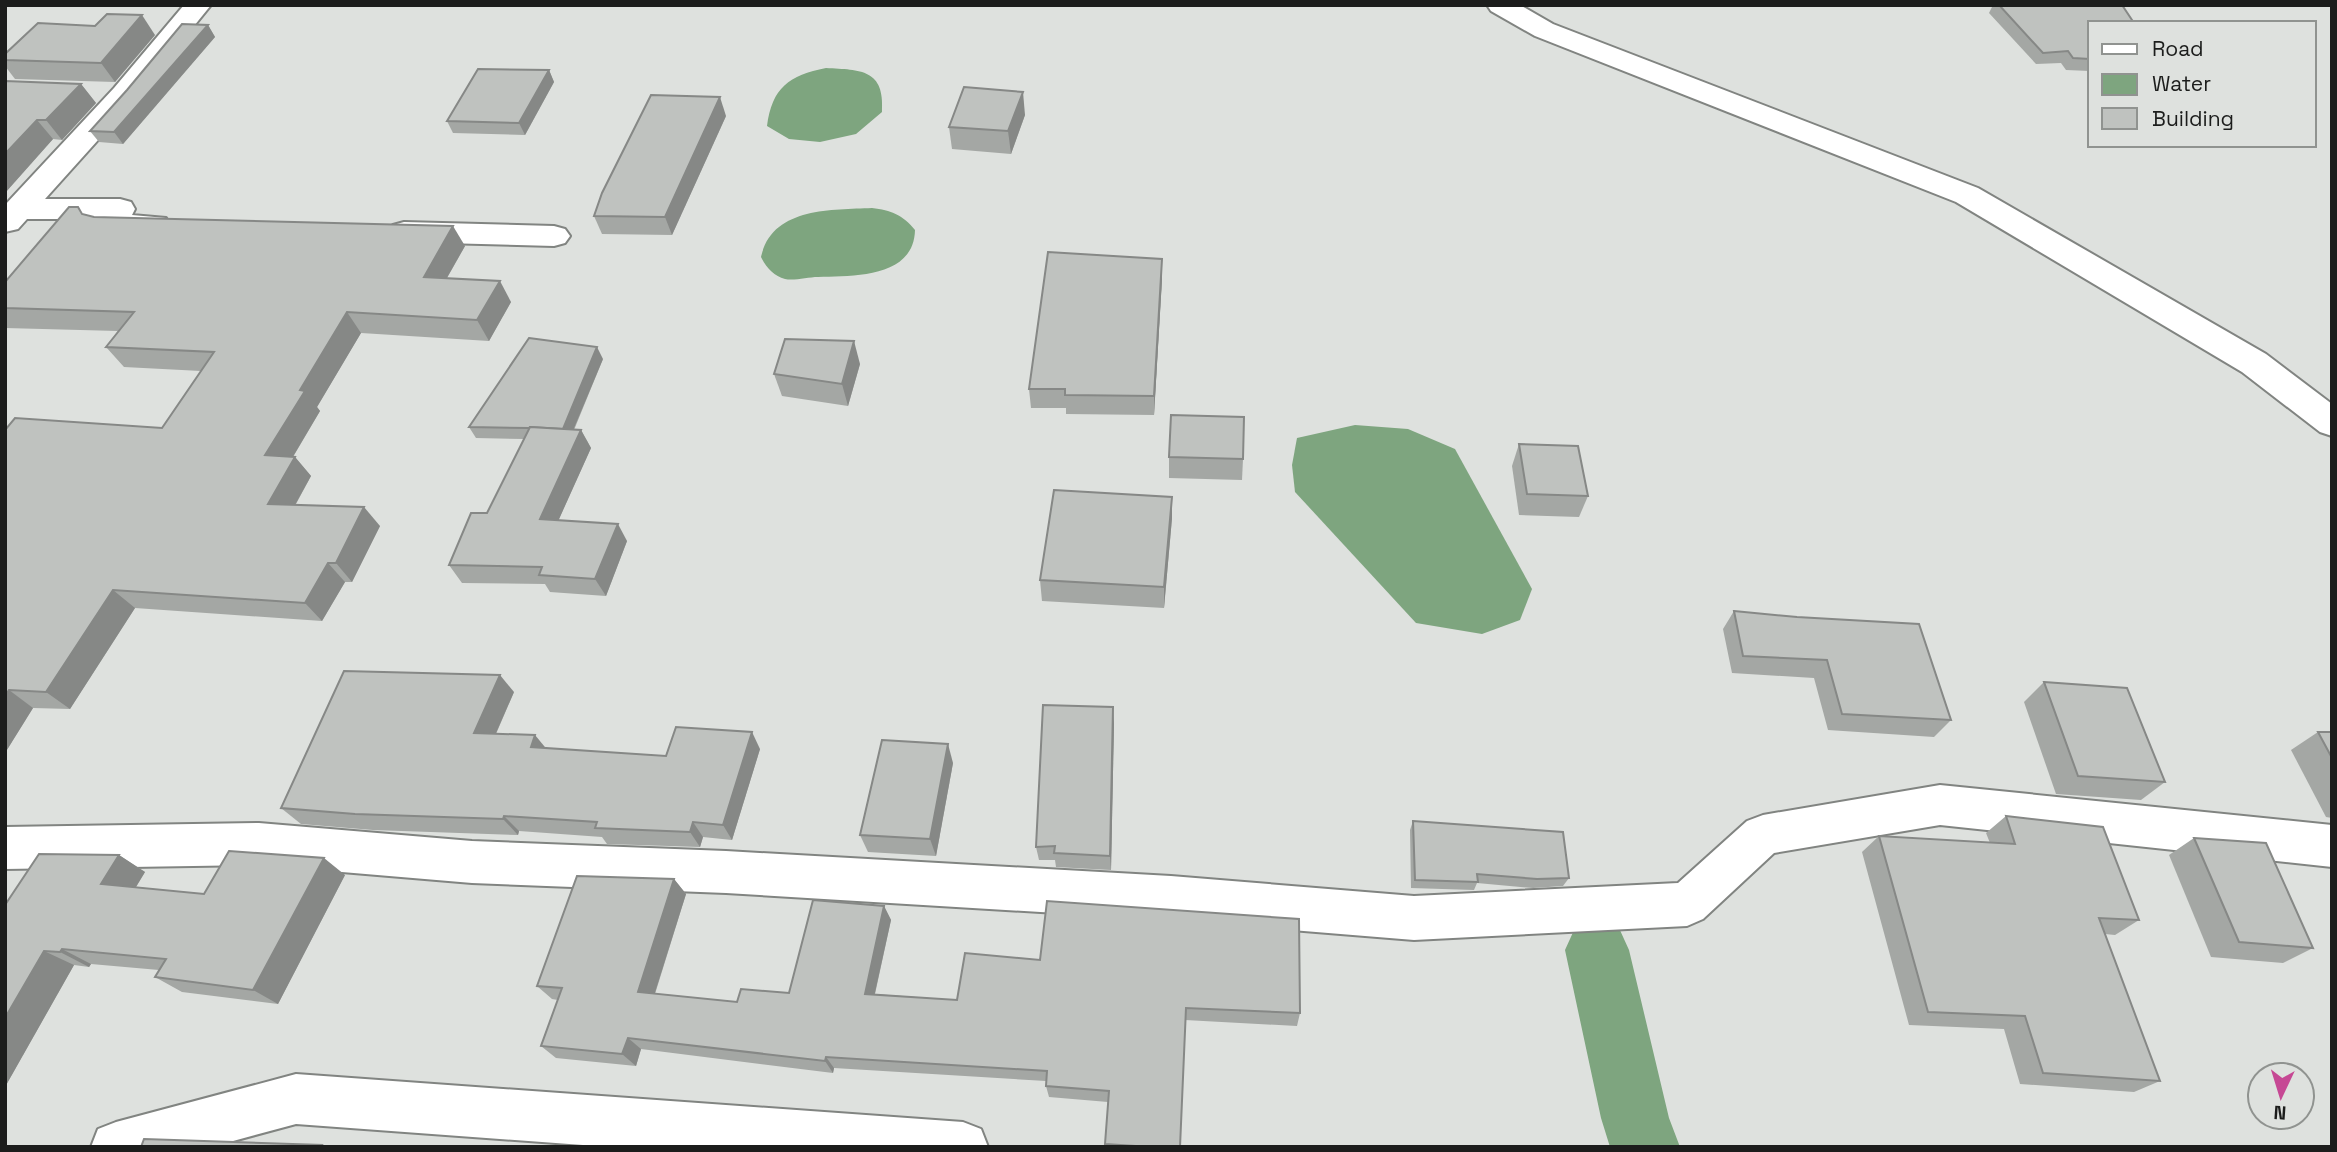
<svg xmlns="http://www.w3.org/2000/svg" width="2337" height="1152" font-family="'Space Grotesk',sans-serif">
  <style>
    .water { fill: #7ea57f }
    .lines { fill: none; stroke-linecap: round; stroke-linejoin: round }
    .canal { fill: #7ea57f; fill-rule: evenodd }
    .minor-casing { stroke: #818481; stroke-width: 4 }
    .minor { fill: #fff; fill-rule: evenodd }
    .wall { fill: #a4a7a4 }
    .shaded-wall { fill: #868886 }
    .building { fill: #bfc2bf; stroke: #868886; stroke-width: 2 }
  </style>
  <rect width="100%" height="100%" fill="#dee1de"/>
  <g class="water">
    <path d="M 826,68 C 861,70 885,69 882,112 L 856,134 L 820,142 L 789,139 L 767,126 C 772,88 789,75 826,68 Z"/>
    <path d="M 872,208 C 891,210 903,215 915,230 C 914,278 853,276 818,277 C 808,277 794,281 785,279 C 774,276 766,267 761,257 C 772,207 831,210 872,208 Z"/>
    <path d="M 1355,425 L 1408,429 L 1455,449 L 1532,589 L 1520,620 L 1482,634 L 1416,623 L 1295,492 L 1292,465 L 1297,438 Z"/>
  </g>
  <g class="lines">
    <path class="canal" d="M 1597,919 L 1619,928 L 1629,950 L 1669,1118 L 1680,1147 L 1610,1147 L 1601,1118 L 1565,950 L 1575,928 Z"/>
    <g class="minor-casing">
      <g id="minor">
        <path d="M 184,5 L 211,5 L 134,100 L 45,199 L 120,199 L 131,202 L 135,209 L 132,215 L 166,218 L 170,225 L 166,232 C 146,237 120,237 100,232 L 96,225 L 99,219 L 27,219 L 18,229 L 5,232 L 5,205 L 114,88 Z"/>
        <path d="M 1487,5 L 1520,5 L 1553,24 L 1978,188 L 2266,354 L 2332,404 L 2332,436 L 2320,432 L 2242,372 L 1956,202 L 1535,36 L 1491,11 Z"/>
        <path d="M 404,222 L 554,226 L 565,229 L 570,236 L 565,243 L 554,246 L 404,242 L 393,239 L 388,232 L 393,225 Z"/>
        <path d="M 1940,785 L 2332,825 L 2332,867 L 1940,825 L 1774,853 L 1703,919 L 1687,926 L 1414,940 L 1171,920 L 726,893 L 472,883 L 259,865 L 5,869 L 5,827 L 259,823 L 472,841 L 726,851 L 1171,876 L 1414,896 L 1678,883 L 1747,821 L 1763,815 Z"/>
        <path d="M 296,1074 L 963,1122 L 981,1129 L 988,1147 L 610,1147 L 296,1124 L 211,1147 L 91,1147 L 98,1129 L 116,1122 Z"/>
      </g>
    </g>
    <use href="#minor" class="minor"/>
  </g>
  <g class="wall">
    <path d="M 1993,5 L 2122,5 L 2090,23 L 2090,71 L 2066,70 L 2061,63 L 2036,64 L 1989,13 Z"/>
    <path d="M 208,25 L 215,37 L 123,144 L 99,142 L 90,131 Z"/>
    <path d="M 95,26 L 155,35 L 115,82 L 15,79 L 5,66 L 5,54 Z"/>
    <path d="M 549,70 L 554,82 L 525,135 L 453,133 L 447,121 Z"/>
    <path d="M 5,81 L 81,84 L 96,103 L 62,140 L 53,139 L 5,193 Z"/>
    <path d="M 1025,115 L 1011,154 L 952,149 L 949,127 Z"/>
    <path d="M 726,116 L 672,235 L 602,234 L 594,216 Z"/>
    <path d="M 83,214 L 94,217 L 465,246 L 447,278 L 511,302 L 489,341 L 361,333 L 317,407 L 320,411 L 293,457 L 295,457 L 311,476 L 296,504 L 380,526 L 352,582 L 345,582 L 322,621 L 135,608 L 70,709 L 33,708 L 5,753 L 5,430 L 162,428 L 201,371 L 124,367 L 106,347 L 118,331 L 5,328 L 5,282 Z"/>
    <path d="M 1162,259 L 1162,279 L 1154,415 L 1066,414 L 1066,408 L 1031,408 L 1029,389 Z"/>
    <path d="M 603,359 L 574,430 L 581,430 L 591,448 L 558,521 L 627,541 L 606,596 L 550,592 L 545,584 L 462,583 L 449,565 L 487,513 L 524,439 L 476,438 L 469,427 Z"/>
    <path d="M 860,364 L 848,406 L 782,396 L 774,374 Z"/>
    <path d="M 1519,444 L 1588,496 L 1579,517 L 1519,515 L 1512,466 Z"/>
    <path d="M 1169,457 L 1243,459 L 1242,480 L 1169,478 Z"/>
    <path d="M 1172,518 L 1164,608 L 1042,601 L 1040,580 Z"/>
    <path d="M 1734,611 L 1951,720 L 1934,737 L 1828,730 L 1814,678 L 1732,673 L 1723,629 Z"/>
    <path d="M 2044,682 L 2165,782 L 2141,800 L 2056,794 L 2024,702 Z"/>
    <path d="M 514,692 L 496,734 L 545,748 L 666,756 L 760,749 L 732,840 L 703,837 L 700,847 L 607,844 L 602,837 L 519,831 L 518,835 L 373,830 L 301,824 L 281,808 Z"/>
    <path d="M 1114,723 L 1111,870 L 1056,867 L 1055,860 L 1039,860 L 1036,847 Z"/>
    <path d="M 2318,732 L 2332,732 L 2332,818 L 2326,817 L 2291,750 Z"/>
    <path d="M 953,763 L 936,856 L 868,852 L 860,835 Z"/>
    <path d="M 2006,816 L 2139,920 L 2115,935 L 2105,934 L 2160,1081 L 2134,1092 L 2020,1084 L 2004,1029 L 1909,1025 L 1862,852 L 1879,836 L 1990,843 L 1986,833 Z"/>
    <path d="M 1413,821 L 1569,878 L 1563,886 L 1533,888 L 1477,883 L 1474,890 L 1411,888 L 1410,830 Z"/>
    <path d="M 2194,838 L 2313,948 L 2283,963 L 2211,957 L 2169,855 Z"/>
    <path d="M 119,855 L 145,872 L 136,887 L 204,894 L 345,875 L 278,1004 L 182,992 L 155,977 L 159,970 L 91,964 L 89,967 L 74,965 L 5,1087 L 5,905 Z"/>
    <path d="M 674,879 L 686,894 L 655,994 L 737,1002 L 789,993 L 884,906 L 891,920 L 875,994 L 957,1000 L 965,953 L 1300,1013 L 1297,1026 L 1185,1020 L 1180,1147 L 1106,1147 L 1108,1102 L 1049,1097 L 1046,1086 L 1046,1081 L 834,1068 L 833,1073 L 641,1049 L 636,1066 L 556,1058 L 541,1046 L 558,1000 L 552,999 L 537,986 Z"/>
  </g>
  <g class="shaded-wall">
    <path d="M 142,15 L 155,35 L 115,82 L 101,63 Z"/>
    <path d="M 208,25 L 215,37 L 123,144 L 114,132 Z"/>
    <path d="M 549,70 L 554,82 L 525,135 L 519,123 Z"/>
    <path d="M 81,84 L 96,103 L 62,140 L 46,120 Z"/>
    <path d="M 1023,92 L 1025,115 L 1011,154 L 1008,131 Z"/>
    <path d="M 720,97 L 726,116 L 672,235 L 665,217 Z"/>
    <path d="M 37,120 L 53,139 L 5,193 L 5,154 Z"/>
    <path d="M 453,226 L 465,246 L 436,297 L 424,277 Z"/>
    <path d="M 1162,259 L 1162,279 L 1154,415 L 1154,396 Z"/>
    <path d="M 500,281 L 511,302 L 489,341 L 477,320 Z"/>
    <path d="M 347,312 L 361,333 L 317,407 L 320,411 L 282,475 L 265,455 L 300,390 Z"/>
    <path d="M 854,341 L 860,364 L 848,406 L 842,384 Z"/>
    <path d="M 597,347 L 603,359 L 569,440 L 563,429 Z"/>
    <path d="M 581,430 L 591,448 L 551,537 L 540,519 Z"/>
    <path d="M 295,457 L 311,476 L 285,523 L 268,504 Z"/>
    <path d="M 1172,497 L 1172,518 L 1164,608 L 1164,587 Z"/>
    <path d="M 364,507 L 380,526 L 352,582 L 336,563 Z"/>
    <path d="M 618,524 L 627,541 L 606,596 L 595,579 Z"/>
    <path d="M 328,563 L 345,582 L 322,621 L 305,603 Z"/>
    <path d="M 113,590 L 135,608 L 70,709 L 46,692 Z"/>
    <path d="M 500,675 L 514,692 L 489,749 L 474,733 Z"/>
    <path d="M 9,690 L 33,708 L 5,753 L 5,696 Z"/>
    <path d="M 1113,707 L 1114,723 L 1111,870 L 1110,856 Z"/>
    <path d="M 752,732 L 760,749 L 732,840 L 723,825 Z"/>
    <path d="M 535,735 L 549,752 L 531,747 Z"/>
    <path d="M 948,744 L 953,763 L 936,856 L 930,839 Z"/>
    <path d="M 504,816 L 519,831 L 518,835 L 503,819 Z"/>
    <path d="M 693,822 L 703,837 L 700,847 L 690,832 Z"/>
    <path d="M 119,855 L 145,872 L 128,900 L 101,884 Z"/>
    <path d="M 324,858 L 345,875 L 278,1004 L 253,990 Z"/>
    <path d="M 674,879 L 686,894 L 651,1005 L 638,992 Z"/>
    <path d="M 884,906 L 891,920 L 872,1006 L 865,994 Z"/>
    <path d="M 62,949 L 91,964 L 89,967 L 60,952 Z"/>
    <path d="M 44,951 L 74,965 L 5,1087 L 5,1018 Z"/>
    <path d="M 628,1038 L 641,1049 L 636,1066 L 622,1054 Z"/>
    <path d="M 826,1057 L 834,1068 L 833,1073 L 825,1061 Z"/>
  </g>
  <g class="building">
    <path d="M 1999,5 L 2122,5 L 2134,23 L 2090,23 L 2090,59 L 2073,58 L 2068,51 L 2043,53 Z"/>
    <path d="M 107,14 L 142,15 L 101,63 L 5,60 L 5,54 L 38,23 L 95,26 Z"/>
    <path d="M 182,24 L 208,25 L 114,132 L 90,131 L 127,90 Z"/>
    <path d="M 478,69 L 549,70 L 519,123 L 447,121 Z"/>
    <path d="M 5,81 L 81,84 L 46,120 L 37,120 L 5,154 Z"/>
    <path d="M 964,87 L 1023,92 L 1008,131 L 949,127 Z"/>
    <path d="M 651,95 L 720,97 L 665,217 L 594,216 L 602,193 Z"/>
    <path d="M 69,207 L 78,207 L 82,214 L 94,217 L 453,226 L 424,277 L 500,281 L 477,320 L 347,312 L 300,390 L 305,391 L 265,455 L 295,457 L 268,504 L 364,507 L 336,563 L 328,563 L 305,603 L 113,590 L 46,692 L 9,690 L 5,696 L 5,430 L 15,418 L 162,428 L 214,352 L 106,347 L 134,312 L 5,308 L 5,282 Z"/>
    <path d="M 1048,252 L 1162,259 L 1154,396 L 1065,395 L 1065,389 L 1029,389 Z"/>
    <path d="M 529,338 L 597,347 L 563,429 L 530,427 L 529,428 L 469,427 Z"/>
    <path d="M 785,339 L 854,341 L 842,384 L 774,374 Z"/>
    <path d="M 1171,415 L 1244,417 L 1243,459 L 1169,457 Z"/>
    <path d="M 530,427 L 581,430 L 540,519 L 618,524 L 595,579 L 539,575 L 542,567 L 449,565 L 471,513 L 487,513 Z"/>
    <path d="M 1519,444 L 1578,446 L 1588,496 L 1527,494 Z"/>
    <path d="M 1054,490 L 1172,497 L 1164,587 L 1040,580 Z"/>
    <path d="M 1734,611 L 1797,617 L 1919,624 L 1951,720 L 1842,714 L 1827,660 L 1743,656 Z"/>
    <path d="M 344,671 L 500,675 L 474,733 L 535,735 L 531,747 L 666,756 L 676,727 L 752,732 L 723,825 L 693,822 L 690,832 L 595,828 L 597,822 L 504,816 L 503,819 L 355,814 L 281,808 Z"/>
    <path d="M 2044,682 L 2127,688 L 2165,782 L 2078,776 Z"/>
    <path d="M 1043,705 L 1113,707 L 1110,856 L 1054,853 L 1055,846 L 1036,847 Z"/>
    <path d="M 2318,732 L 2332,732 L 2332,758 Z"/>
    <path d="M 882,740 L 948,744 L 930,839 L 860,835 Z"/>
    <path d="M 2006,816 L 2103,827 L 2139,920 L 2099,918 L 2160,1081 L 2043,1073 L 2025,1016 L 1928,1012 L 1879,836 L 2015,844 Z"/>
    <path d="M 1413,821 L 1563,832 L 1569,878 L 1537,879 L 1477,874 L 1478,882 L 1415,880 Z"/>
    <path d="M 2194,838 L 2266,843 L 2313,948 L 2239,942 Z"/>
    <path d="M 229,851 L 324,858 L 253,990 L 155,977 L 166,959 L 62,949 L 60,952 L 44,951 L 5,1018 L 5,905 L 39,854 L 119,855 L 101,884 L 204,894 Z"/>
    <path d="M 577,876 L 674,879 L 638,992 L 737,1002 L 741,989 L 789,993 L 813,900 L 884,906 L 865,994 L 957,1000 L 965,953 L 1040,960 L 1047,901 L 1299,919 L 1300,1013 L 1186,1008 L 1180,1147 L 1151,1147 L 1105,1144 L 1109,1091 L 1046,1086 L 1047,1071 L 826,1057 L 825,1061 L 628,1038 L 622,1054 L 541,1046 L 562,988 L 537,986 Z"/>
    <path d="M 144,1139 L 322,1145 L 321,1147 L 141,1147 Z"/>
  </g>
  <rect width="2337" height="1152" fill="none" stroke="#1c1d1c" stroke-width="14"/>
  <rect x="2088" y="21" width="228" height="126" fill="#dee1de" stroke="#909390" stroke-width="2"/>
  <rect x="2102" y="44" width="35" height="10" fill="#ffffff" stroke="#909390" stroke-width="2"/>
  <text x="2152" y="56" font-size="21" fill="#1c1d1c">Road</text>
  <rect x="2102" y="74" width="35" height="21" fill="#7ea57f" stroke="#909390" stroke-width="2"/>
  <text x="2152" y="91" font-size="21" fill="#1c1d1c">Water</text>
  <rect x="2102" y="108" width="35" height="21" fill="#bfc2bf" stroke="#909390" stroke-width="2"/>
  <text x="2152" y="126" font-size="21" fill="#1c1d1c">Building</text>
  <g transform="translate(2281 1096) rotate(184)"><circle r="33" fill="#dee1de" stroke="#909390" stroke-width="2"/>
  <path d="M0-5L12 26L0 18L-12 26Z" fill="#c64894"/>
  <text y="-10" font-size="19" font-weight="bold" text-anchor="middle" fill="#1c1d1c">N</text>
  </g>
</svg>
